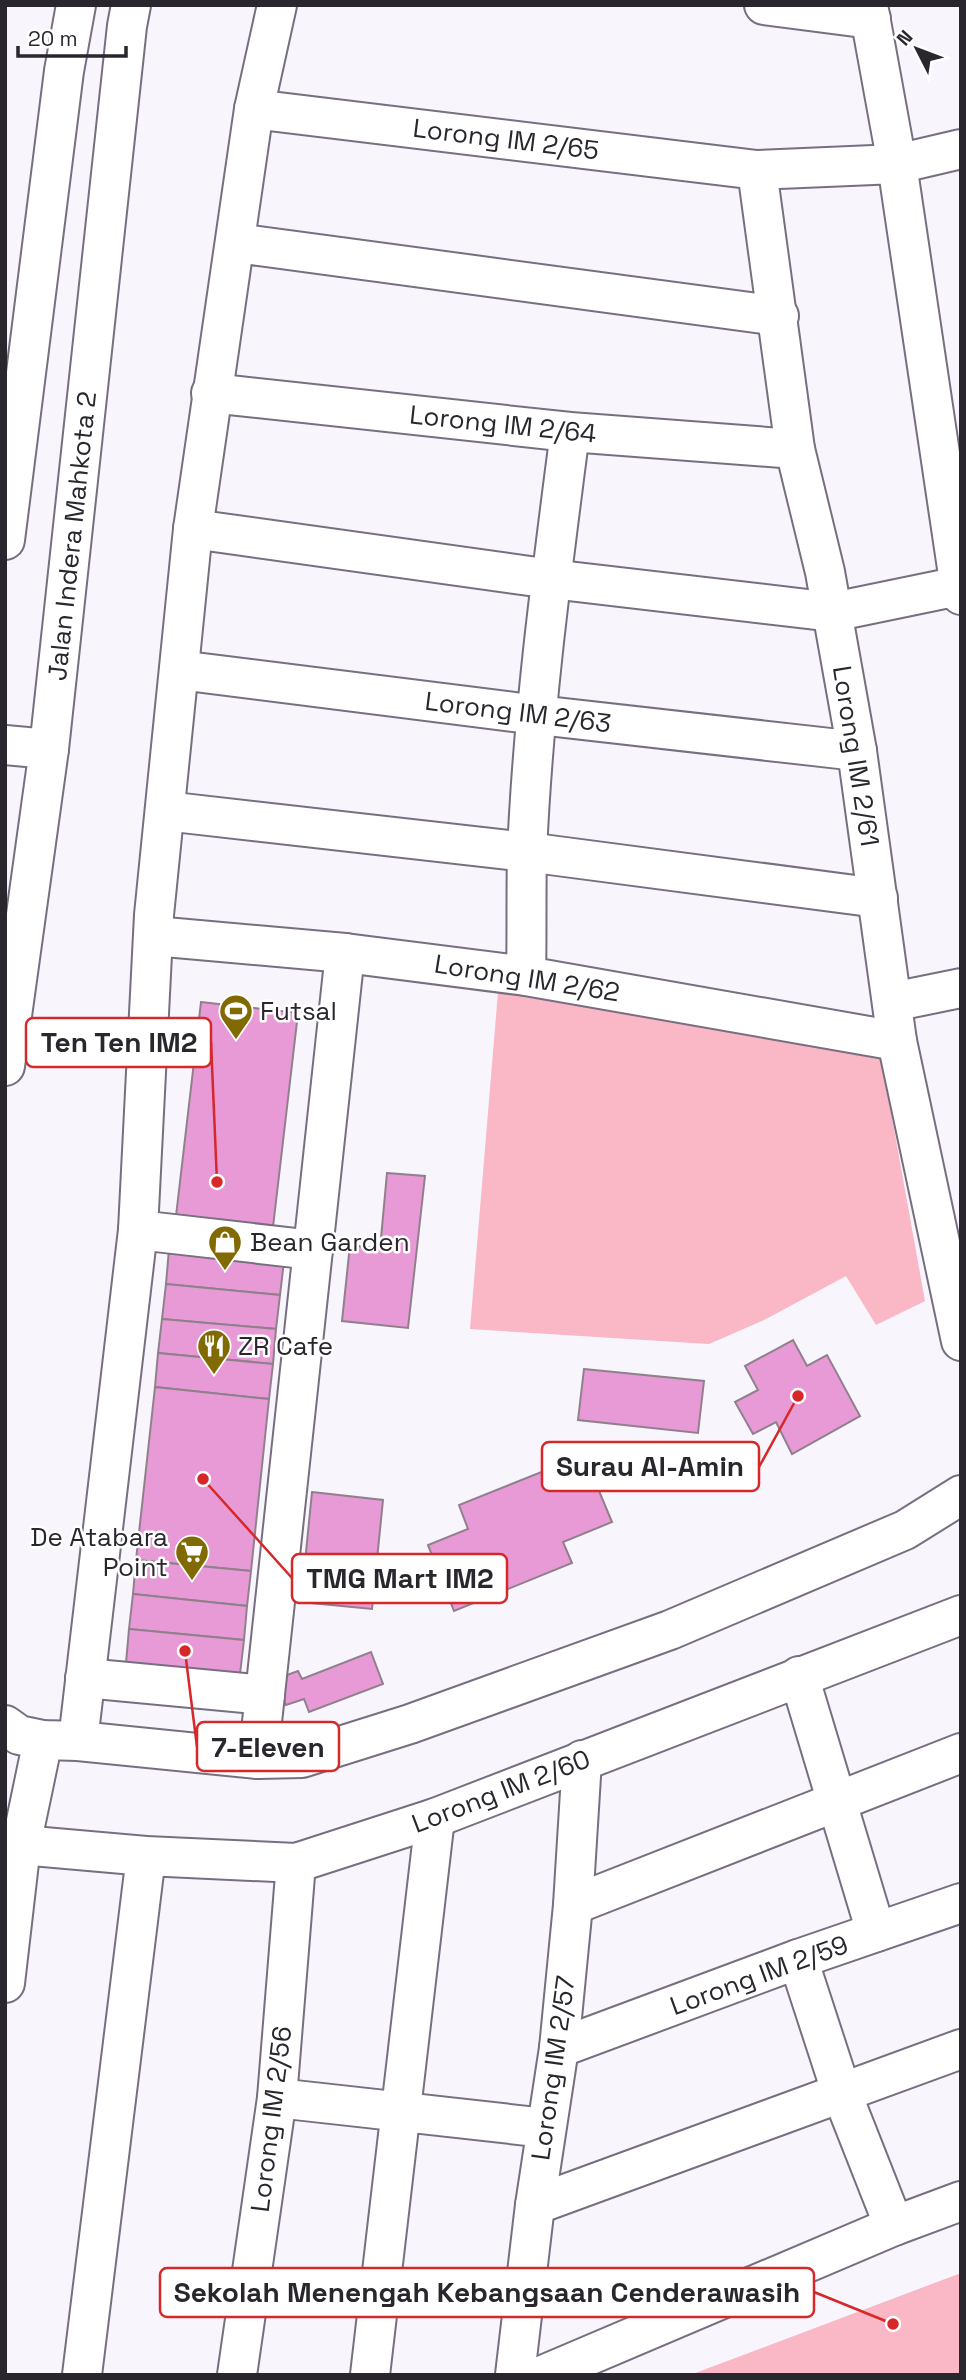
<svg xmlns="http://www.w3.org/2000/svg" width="966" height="2380" font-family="'Space Grotesk',sans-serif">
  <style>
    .green { fill: #fab7c6 }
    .building { fill: #e89ad6; stroke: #90808c; stroke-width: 2 }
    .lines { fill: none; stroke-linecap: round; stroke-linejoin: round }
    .minor-casing { stroke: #776f80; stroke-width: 42 }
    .minor { stroke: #fff; stroke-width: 38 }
    .labels { text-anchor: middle; stroke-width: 5; stroke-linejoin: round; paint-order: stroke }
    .street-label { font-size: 26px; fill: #29262d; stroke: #fff }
    .poi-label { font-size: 26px; fill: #29262d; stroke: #fff; text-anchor: start }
    .leader { fill: none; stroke: #d62828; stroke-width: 2.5 }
    .callout-dot { fill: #d62828; stroke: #fff; stroke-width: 2.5 }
    .callout { fill: #fff; stroke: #d62828; stroke-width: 2.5 }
    .callout-label { font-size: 28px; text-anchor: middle; font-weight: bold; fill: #29262d }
  </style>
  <rect width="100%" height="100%" fill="#f8f5fc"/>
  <g class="green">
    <path d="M 498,992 L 880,1051 L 925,1301 L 876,1325 L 846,1276 L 766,1319 L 709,1344 L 470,1329 Z"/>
    <path d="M 961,2273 L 961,2375 L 690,2375 Z"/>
  </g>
  <g class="building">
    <path d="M 201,1002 L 298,1013 L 273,1227 L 176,1216 Z"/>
    <path d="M 387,1173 L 425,1176 L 408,1328 L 342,1321 L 350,1245 L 380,1249 Z"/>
    <path d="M 169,1249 L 284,1261 L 280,1295 L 166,1284 Z"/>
    <path d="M 166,1284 L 280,1295 L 276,1329 L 162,1319 Z"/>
    <path d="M 162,1319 L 276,1329 L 273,1364 L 158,1353 Z"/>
    <path d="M 793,1340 L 807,1366 L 827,1355 L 860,1416 L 792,1454 L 776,1422 L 753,1434 L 735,1402 L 758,1390 L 745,1366 Z"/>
    <path d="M 158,1353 L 273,1364 L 269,1399 L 155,1387 Z"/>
    <path d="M 584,1369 L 704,1381 L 698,1433 L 578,1420 Z"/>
    <path d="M 155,1387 L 269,1399 L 251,1571 L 136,1560 Z"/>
    <path d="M 584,1455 L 612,1522 L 563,1542 L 572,1563 L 454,1611 L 428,1545 L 468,1529 L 459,1505 Z"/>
    <path d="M 312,1492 L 383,1500 L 372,1609 L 301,1602 Z"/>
    <path d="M 136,1560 L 251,1571 L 247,1606 L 133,1594 Z"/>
    <path d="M 133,1594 L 247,1606 L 244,1640 L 129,1629 Z"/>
    <path d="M 129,1629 L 244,1640 L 240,1674 L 126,1663 Z"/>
    <path d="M 371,1652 L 383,1684 L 309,1712 L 304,1699 L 286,1705 L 276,1679 L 298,1671 L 302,1679 Z"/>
  </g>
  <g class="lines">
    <g class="minor-casing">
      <g id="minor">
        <path d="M 764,5 L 871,19"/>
        <path d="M 868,5 L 897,164 L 961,595"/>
        <path d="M 254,109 L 757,170 L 897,164 L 961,149"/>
        <path d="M 757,170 L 795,449 L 825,572 L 857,751 L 897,1041 L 961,1341"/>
        <path d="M 236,243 L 779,316"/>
        <path d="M 211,393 L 570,432 L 795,449"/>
        <path d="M 193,529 L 551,579 L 833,612 L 959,586"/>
        <path d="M 5,540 L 64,71 L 76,5"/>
        <path d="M 179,670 L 538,715 L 857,751"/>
        <path d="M 5,745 L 49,749"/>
        <path d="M 165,811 L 527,852 L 878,898"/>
        <path d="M 154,936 L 345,953 L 526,976 L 897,1041"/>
        <path d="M 526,976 C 527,935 526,893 527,853 C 533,712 552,571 570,432"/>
        <path d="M 892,1002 L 961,988"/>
        <path d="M 5,1066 L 49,749 L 127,26 L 131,5"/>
        <path d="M 138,1230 L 313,1250"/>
        <path d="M 799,1676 L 876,1932"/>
        <path d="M 85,1678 L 265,1695"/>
        <path d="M 5,1725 L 19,1735 L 43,1740 L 78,1741 L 258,1759 L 302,1758 L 410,1724 L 670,1630 L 905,1530 L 961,1495"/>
        <path d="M 78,1741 L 138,1230 L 154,915 L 193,529 L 254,109 L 277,5"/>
        <path d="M 258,1759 L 345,953"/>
        <path d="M 21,1845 L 146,1856 L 296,1863 L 435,1818 L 961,1615"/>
        <path d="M 573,1905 L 961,1753"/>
        <path d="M 798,1959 L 842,2094 L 894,2226"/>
        <path d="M 5,1983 L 21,1845 L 43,1740"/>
        <path d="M 559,2048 L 798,1959 L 961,1903"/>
        <path d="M 277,2098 L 546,2128"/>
        <path d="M 535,2205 L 961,2049"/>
        <path d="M 82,2375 L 146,1856"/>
        <path d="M 237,2375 L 277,2098 L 296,1863"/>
        <path d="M 370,2375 L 435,1818"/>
        <path d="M 515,2375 L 535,2205 L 559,2048 L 573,1905 L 582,1760"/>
        <path d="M 543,2375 L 894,2226 L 961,2201"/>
      </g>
    </g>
    <use href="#minor" class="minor"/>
  </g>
  <defs>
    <g id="stadium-pin" transform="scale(1.75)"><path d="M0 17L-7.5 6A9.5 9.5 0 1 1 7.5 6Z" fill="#826a03" stroke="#fff"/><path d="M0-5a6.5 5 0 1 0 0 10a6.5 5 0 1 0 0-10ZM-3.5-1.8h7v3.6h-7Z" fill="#fff"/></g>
    <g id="shop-pin" transform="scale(1.75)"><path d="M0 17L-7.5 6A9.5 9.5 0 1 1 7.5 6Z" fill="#826a03" stroke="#fff"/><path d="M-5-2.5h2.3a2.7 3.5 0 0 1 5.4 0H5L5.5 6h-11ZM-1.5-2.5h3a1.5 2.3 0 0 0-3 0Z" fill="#fff"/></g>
    <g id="restaurant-pin" transform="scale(1.75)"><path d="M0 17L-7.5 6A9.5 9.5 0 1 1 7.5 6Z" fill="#826a03" stroke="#fff"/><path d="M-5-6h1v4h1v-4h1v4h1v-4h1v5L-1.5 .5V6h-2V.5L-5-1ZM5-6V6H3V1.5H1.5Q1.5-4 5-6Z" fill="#fff"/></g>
    <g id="supermarket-pin" transform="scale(1.75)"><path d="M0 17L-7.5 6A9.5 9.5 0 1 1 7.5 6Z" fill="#826a03" stroke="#fff"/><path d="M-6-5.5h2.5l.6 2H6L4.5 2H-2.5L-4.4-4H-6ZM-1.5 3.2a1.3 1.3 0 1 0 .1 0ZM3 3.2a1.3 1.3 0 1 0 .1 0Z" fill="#fff"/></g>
  </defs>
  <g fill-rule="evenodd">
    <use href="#stadium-pin" x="236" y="1011"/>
    <use href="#shop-pin" x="225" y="1242"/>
    <use href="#restaurant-pin" x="214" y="1346"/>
    <use href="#supermarket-pin" x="192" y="1552"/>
  </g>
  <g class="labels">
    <g class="street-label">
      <text transform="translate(506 139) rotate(7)" y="9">Lorong IM 2/65</text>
      <text transform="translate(503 424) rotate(6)" y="9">Lorong IM 2/64</text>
      <text transform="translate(72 536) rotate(-84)" y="9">Jalan Indera Mahkota 2</text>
      <text transform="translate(518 712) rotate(7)" y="9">Lorong IM 2/63</text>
      <text transform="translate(856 756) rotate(81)" y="9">Lorong IM 2/61</text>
      <text transform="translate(527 978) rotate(9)" y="9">Lorong IM 2/62</text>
      <text transform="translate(501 1791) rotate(-21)" y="9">Lorong IM 2/60</text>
      <text transform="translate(759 1975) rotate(-20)" y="9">Lorong IM 2/59</text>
      <text transform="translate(553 2068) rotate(-82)" y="9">Lorong IM 2/57</text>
      <text transform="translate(271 2119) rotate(-83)" y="9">Lorong IM 2/56</text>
    </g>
    <g class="poi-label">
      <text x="260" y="1020">Futsal</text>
      <text x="250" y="1251">Bean Garden</text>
      <text x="238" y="1355">ZR Cafe</text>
      <text x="168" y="1546" text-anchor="end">De Atabara<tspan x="168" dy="30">Point</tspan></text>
    </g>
  </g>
  <path class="leader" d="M217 1182L211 1042M798 1396L759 1467M203 1479L292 1578M185 1651L197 1747M893 2324L814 2292"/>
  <g class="callout-dot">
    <circle cx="217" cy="1182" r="7"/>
    <circle cx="798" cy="1396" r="7"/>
    <circle cx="203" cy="1479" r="7"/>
    <circle cx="185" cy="1651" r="7"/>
    <circle cx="893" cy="2324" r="7"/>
  </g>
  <g class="callout">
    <rect x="26" y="1018" width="185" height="49" rx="7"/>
    <rect x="542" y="1442" width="217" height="49" rx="7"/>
    <rect x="292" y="1554" width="215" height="49" rx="7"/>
    <rect x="197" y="1722" width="142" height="49" rx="7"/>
    <rect x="160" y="2268" width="654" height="49" rx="7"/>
  </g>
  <g class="callout-label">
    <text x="119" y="1052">Ten Ten IM2</text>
    <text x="650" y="1476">Surau Al-Amin</text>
    <text x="400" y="1588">TMG Mart IM2</text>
    <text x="268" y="1757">7-Eleven</text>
    <text x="487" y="2302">Sekolah Menengah Kebangsaan Cenderawasih</text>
  </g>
  <rect width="966" height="2380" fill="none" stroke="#29262d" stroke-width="14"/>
  <g transform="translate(917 49) rotate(312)" stroke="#ffffff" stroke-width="5" paint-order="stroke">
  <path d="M0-5L12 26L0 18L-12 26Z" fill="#29262d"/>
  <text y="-10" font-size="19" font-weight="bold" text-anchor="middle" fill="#29262d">N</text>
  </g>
  <path d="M18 46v10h108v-10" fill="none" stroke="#29262d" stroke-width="3.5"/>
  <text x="28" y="46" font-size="21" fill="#29262d" stroke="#ffffff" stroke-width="5" paint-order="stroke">20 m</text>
</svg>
